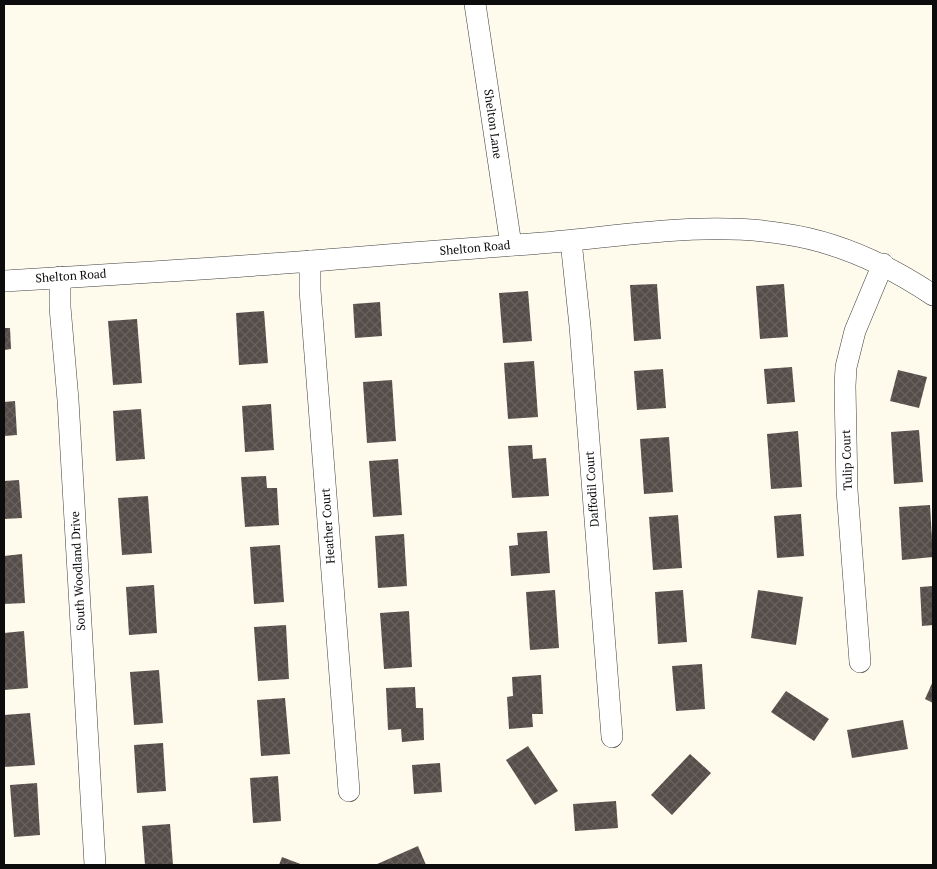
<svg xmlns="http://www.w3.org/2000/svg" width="937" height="869" font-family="'PT Serif',serif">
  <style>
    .building { fill: url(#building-cross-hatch) }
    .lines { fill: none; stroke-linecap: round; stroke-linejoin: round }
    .minor-casing { stroke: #3f3f3f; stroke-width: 22 }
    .minor { stroke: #fff; stroke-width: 21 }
    .labels { text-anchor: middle; stroke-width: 5; stroke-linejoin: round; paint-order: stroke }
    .street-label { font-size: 12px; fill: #0c0c0c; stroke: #fff }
  </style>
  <defs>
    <pattern id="building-cross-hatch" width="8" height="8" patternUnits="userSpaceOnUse" patternTransform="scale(1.25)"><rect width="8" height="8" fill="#544d49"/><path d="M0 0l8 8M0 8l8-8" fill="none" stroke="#68625f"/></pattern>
  </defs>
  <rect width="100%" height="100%" fill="#fefaec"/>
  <g class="building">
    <path d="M 657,284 L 661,339 L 634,341 L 630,285 Z"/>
    <path d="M 784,284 L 788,337 L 760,339 L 756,286 Z"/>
    <path d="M 528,291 L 532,341 L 503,343 L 499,293 Z"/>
    <path d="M 380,302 L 382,336 L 355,338 L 353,304 Z"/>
    <path d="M 264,311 L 268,363 L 239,365 L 236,313 Z"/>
    <path d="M 137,319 L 142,383 L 113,385 L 108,321 Z"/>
    <path d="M 4,328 L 10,328 L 11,349 L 4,350 Z"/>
    <path d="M 534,361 L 538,417 L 508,419 L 504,363 Z"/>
    <path d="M 792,367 L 795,402 L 767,404 L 764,369 Z"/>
    <path d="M 663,369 L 666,408 L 637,410 L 634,371 Z"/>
    <path d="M 898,370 L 927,377 L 919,408 L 890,401 Z"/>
    <path d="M 392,380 L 396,441 L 367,443 L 363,382 Z"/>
    <path d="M 15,401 L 17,435 L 4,436 L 4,402 Z"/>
    <path d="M 271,404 L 274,450 L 245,452 L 242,406 Z"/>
    <path d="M 141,409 L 145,459 L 116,461 L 113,411 Z"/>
    <path d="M 919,430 L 923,482 L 894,484 L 891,432 Z"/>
    <path d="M 798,431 L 802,487 L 771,489 L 767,434 Z"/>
    <path d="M 669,437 L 673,492 L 644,494 L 640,439 Z"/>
    <path d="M 532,445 L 533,459 L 546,458 L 549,496 L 512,498 L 508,446 Z"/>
    <path d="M 398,459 L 402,515 L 373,517 L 369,461 Z"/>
    <path d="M 266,476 L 267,488 L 277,488 L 279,525 L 245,527 L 241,477 Z"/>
    <path d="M 19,480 L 22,518 L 4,519 L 4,481 Z"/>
    <path d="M 148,496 L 152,553 L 122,555 L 118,498 Z"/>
    <path d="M 930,505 L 933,557 L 902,560 L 899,507 Z"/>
    <path d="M 801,514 L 804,556 L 777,558 L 774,516 Z"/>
    <path d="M 678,515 L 682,568 L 653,570 L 649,517 Z"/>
    <path d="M 547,531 L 550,573 L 511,576 L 509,546 L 518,545 L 517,533 Z"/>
    <path d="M 404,534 L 407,586 L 378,588 L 375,536 Z"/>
    <path d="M 280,545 L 284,602 L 254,604 L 250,547 Z"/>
    <path d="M 22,554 L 25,603 L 4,604 L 4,556 Z"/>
    <path d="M 154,585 L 157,633 L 129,635 L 126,587 Z"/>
    <path d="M 933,586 L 933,625 L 922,626 L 920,587 Z"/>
    <path d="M 555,590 L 559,648 L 530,650 L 526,592 Z"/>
    <path d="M 683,590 L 687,642 L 658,644 L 655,592 Z"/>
    <path d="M 758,590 L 803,597 L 796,645 L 751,638 Z"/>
    <path d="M 409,611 L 412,667 L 384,669 L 380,613 Z"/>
    <path d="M 286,625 L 289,679 L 258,681 L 254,627 Z"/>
    <path d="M 24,631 L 28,688 L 4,690 L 4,633 Z"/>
    <path d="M 702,664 L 705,709 L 676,711 L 672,666 Z"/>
    <path d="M 159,670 L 163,723 L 134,725 L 130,672 Z"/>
    <path d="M 541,675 L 543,714 L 532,714 L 533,727 L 509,729 L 507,697 L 513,696 L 512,677 Z"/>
    <path d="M 933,681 L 933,703 L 925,699 Z"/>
    <path d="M 415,687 L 416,708 L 423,708 L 424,740 L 402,742 L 401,729 L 388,730 L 386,688 Z"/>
    <path d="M 786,691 L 829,719 L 814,741 L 771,712 Z"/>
    <path d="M 285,698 L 290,754 L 261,756 L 257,700 Z"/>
    <path d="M 30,713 L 35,765 L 4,767 L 4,715 Z"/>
    <path d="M 903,720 L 908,749 L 852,758 L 847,730 Z"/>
    <path d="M 163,743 L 166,791 L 137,793 L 134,745 Z"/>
    <path d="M 528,746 L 558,791 L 535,805 L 506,760 Z"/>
    <path d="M 690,754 L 711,773 L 672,815 L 651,795 Z"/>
    <path d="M 440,763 L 442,792 L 414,794 L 412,765 Z"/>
    <path d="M 278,776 L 281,821 L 253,823 L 250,778 Z"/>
    <path d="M 37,783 L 40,835 L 14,837 L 10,785 Z"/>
    <path d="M 616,801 L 618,828 L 575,831 L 573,804 Z"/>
    <path d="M 170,824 L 173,865 L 145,865 L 142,826 Z"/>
    <path d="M 418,846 L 426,865 L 375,865 Z"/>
    <path d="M 282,857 L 303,865 L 279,865 Z"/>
  </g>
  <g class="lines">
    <g class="minor-casing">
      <g id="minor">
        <path d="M 475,4 L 511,245"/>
        <path d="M 571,241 L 580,326 L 612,737"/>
        <path d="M 310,261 L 310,290 L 349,791"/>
        <path d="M 60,277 L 60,307 L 68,400 L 95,865"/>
        <path d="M 4,281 C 106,275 209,269 312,261 C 385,255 457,249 530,244 C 614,238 701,220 785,234 C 840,242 888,265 933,295"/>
        <path d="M 860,662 L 847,490 L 845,386 L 846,367 L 855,331 L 883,264"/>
      </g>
    </g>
    <use href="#minor" class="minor"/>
  </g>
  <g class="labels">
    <g class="street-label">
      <text transform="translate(493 124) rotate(82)" y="4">Shelton Lane</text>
      <text transform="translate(475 248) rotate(-5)" y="4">Shelton Road</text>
      <text transform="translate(71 276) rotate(-4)" y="4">Shelton Road</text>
      <text transform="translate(847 460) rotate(-92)" y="4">Tulip Court</text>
      <text transform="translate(592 489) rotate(-94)" y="4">Daffodil Court</text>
      <text transform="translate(328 526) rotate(-94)" y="4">Heather Court</text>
      <text transform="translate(78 571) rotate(-93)" y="4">South Woodland Drive</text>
    </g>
  </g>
  <rect width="937" height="869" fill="none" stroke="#0c0c0c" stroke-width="10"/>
</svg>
